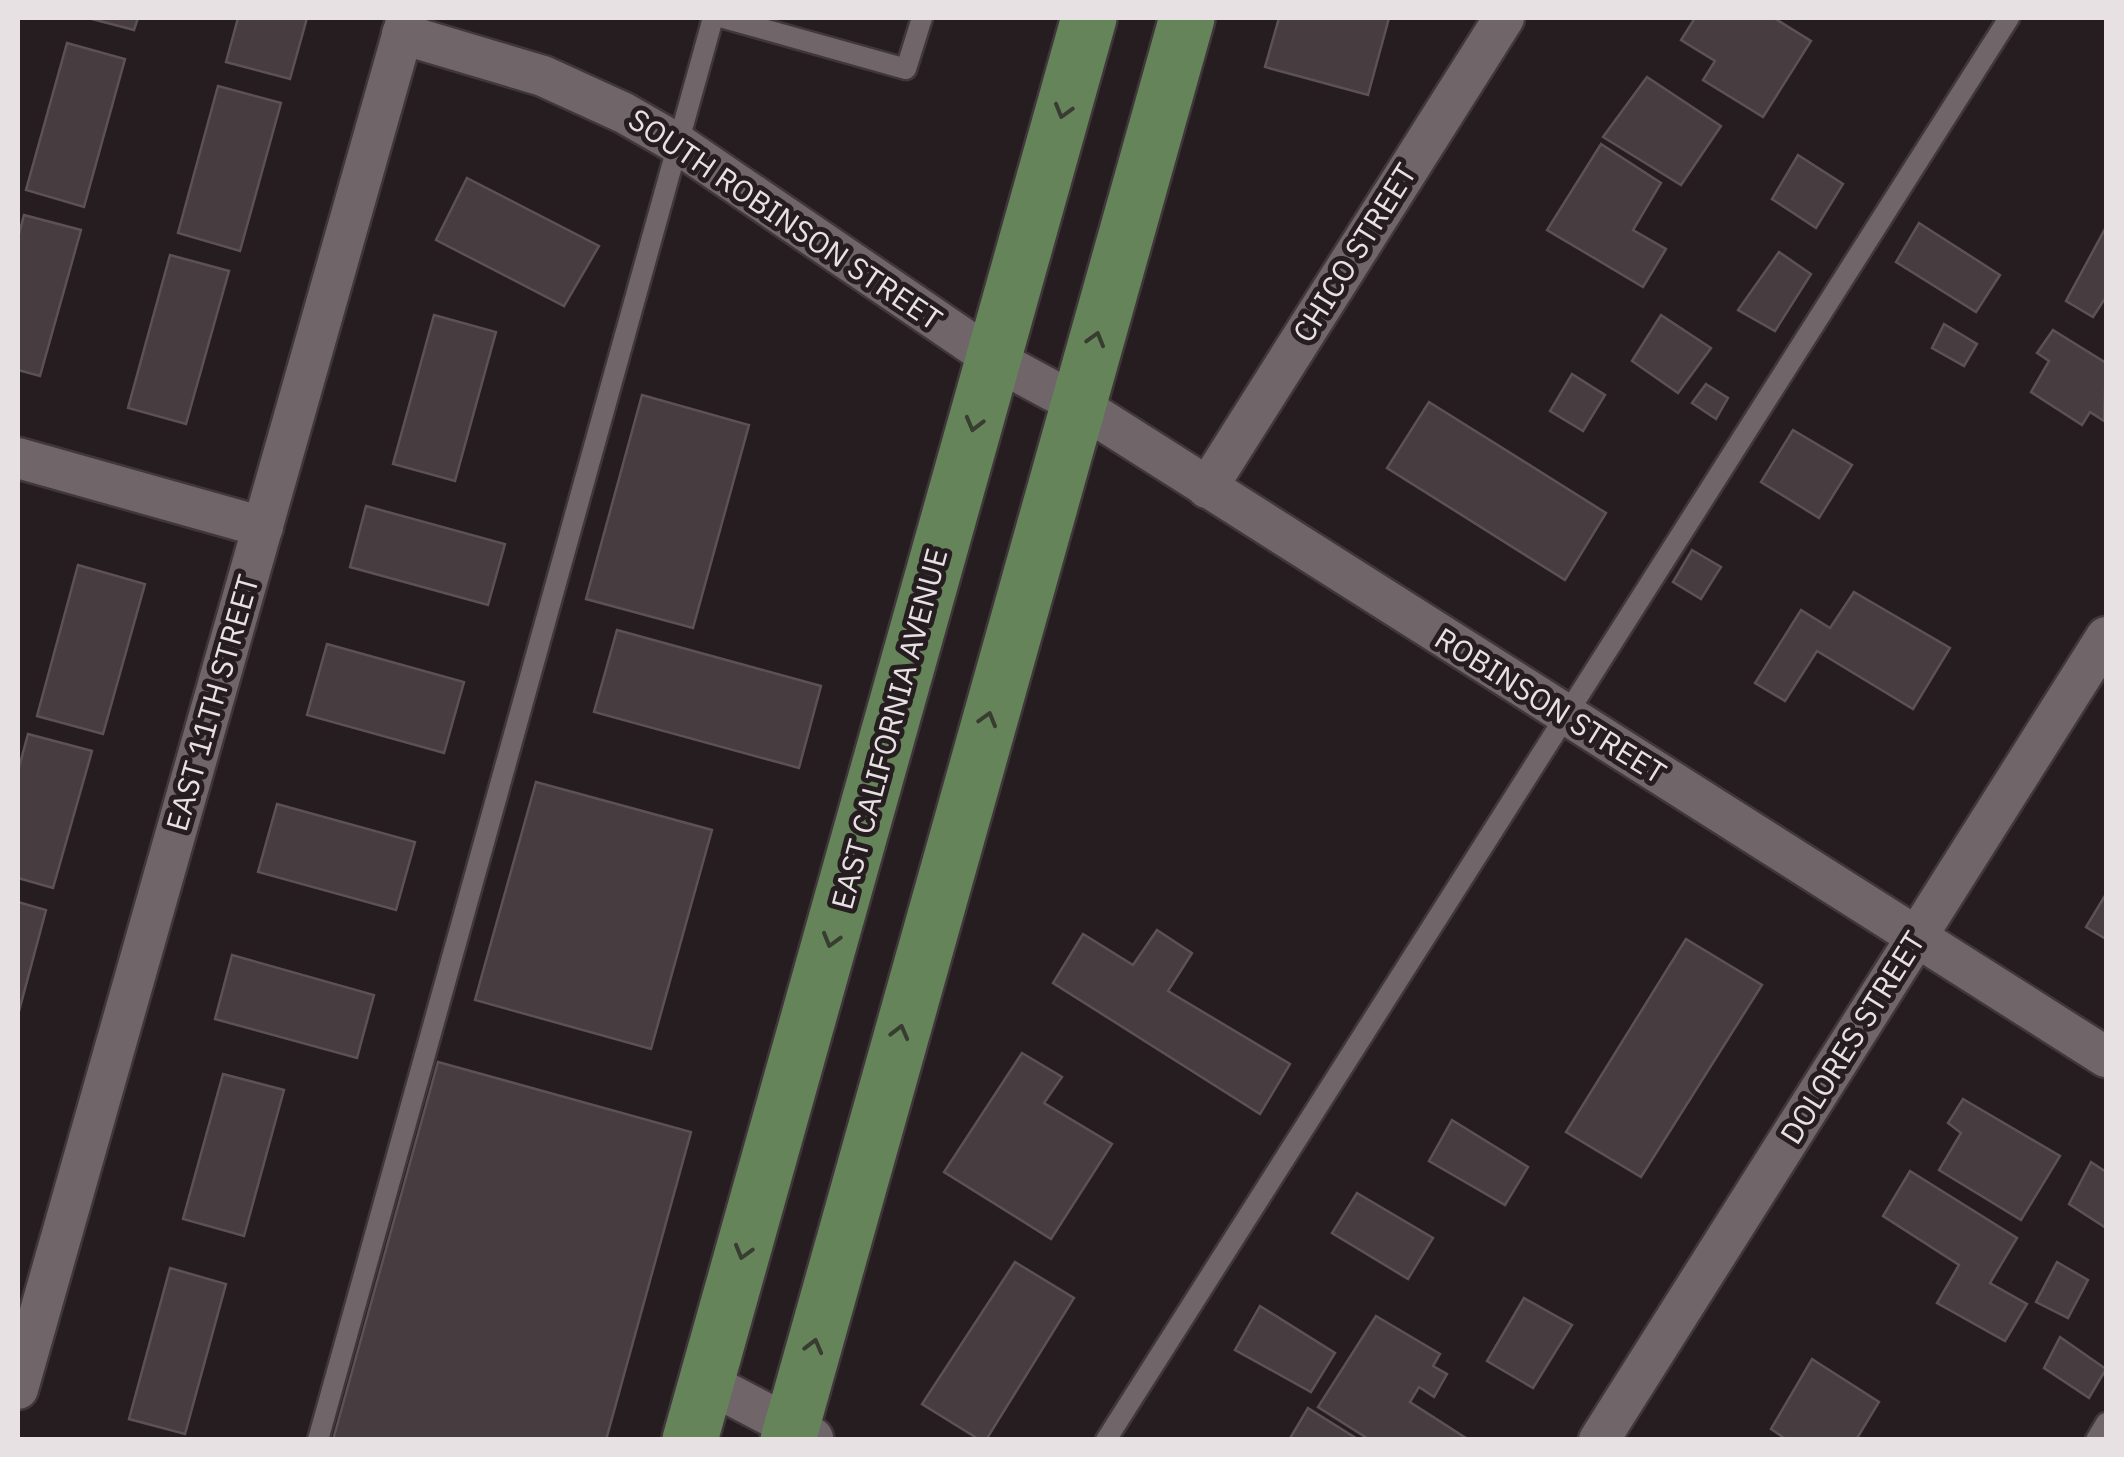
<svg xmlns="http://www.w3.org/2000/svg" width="2124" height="1457" font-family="'IBM Plex Sans',sans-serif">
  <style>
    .building { fill: #473c3f; stroke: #5c5154; stroke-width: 2.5 }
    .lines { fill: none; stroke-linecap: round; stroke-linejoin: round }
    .lane-casing { stroke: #3f373a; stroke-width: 25 }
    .street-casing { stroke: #3f373a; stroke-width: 45 }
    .primary-casing { stroke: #3f373a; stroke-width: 60 }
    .lane { stroke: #706568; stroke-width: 20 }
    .street { stroke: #706568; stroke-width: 40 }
    .primary { stroke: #66845a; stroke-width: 55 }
    .oneway { stroke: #393c31 }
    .labels { text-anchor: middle; stroke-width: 10; stroke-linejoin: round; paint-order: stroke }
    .street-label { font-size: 30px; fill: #e8e1e3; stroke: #261d20 }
  </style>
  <rect width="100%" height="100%" fill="#261d20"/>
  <g class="building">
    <path d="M 88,18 L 138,18 L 134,30 Z"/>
    <path d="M 238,18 L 307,18 L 290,79 L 226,62 Z"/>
    <path d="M 1279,18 L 1389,18 L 1368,95 L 1265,67 Z"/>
    <path d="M 1695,18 L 1774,18 L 1811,41 L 1763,117 L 1703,80 L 1715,61 L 1681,40 Z"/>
    <path d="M 67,43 L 125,59 L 84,207 L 26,190 Z"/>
    <path d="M 1647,77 L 1721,126 L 1681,185 L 1603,137 Z"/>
    <path d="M 218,86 L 281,103 L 240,251 L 178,233 Z"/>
    <path d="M 1601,144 L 1661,183 L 1633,230 L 1666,249 L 1643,287 L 1547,230 Z"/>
    <path d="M 1798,155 L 1843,184 L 1816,228 L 1772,199 Z"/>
    <path d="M 467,178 L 599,246 L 564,306 L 436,240 Z"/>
    <path d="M 24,215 L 81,230 L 40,376 L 18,370 L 18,238 Z"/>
    <path d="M 1919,223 L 2000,275 L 1976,312 L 1896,262 Z"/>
    <path d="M 2106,227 L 2106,297 L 2093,317 L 2066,301 Z"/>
    <path d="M 1779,252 L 1811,274 L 1775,331 L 1738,310 Z"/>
    <path d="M 170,255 L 229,271 L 186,424 L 128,408 Z"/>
    <path d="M 434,315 L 496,332 L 455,481 L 393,464 Z"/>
    <path d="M 1661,315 L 1711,348 L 1678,393 L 1632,361 Z"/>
    <path d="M 1944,324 L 1977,344 L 1964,366 L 1932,348 Z"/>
    <path d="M 2053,330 L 2106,363 L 2104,421 L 2090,412 L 2082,425 L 2031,392 L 2049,361 L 2037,353 Z"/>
    <path d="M 1572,374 L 1605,395 L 1583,431 L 1550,411 Z"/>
    <path d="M 1706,384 L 1728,398 L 1716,419 L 1692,403 Z"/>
    <path d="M 642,395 L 749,425 L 693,628 L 586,599 Z"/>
    <path d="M 1429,402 L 1606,513 L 1565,580 L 1387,468 Z"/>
    <path d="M 1793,430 L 1852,465 L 1819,518 L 1761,482 Z"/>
    <path d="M 366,506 L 505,544 L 488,605 L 350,567 Z"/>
    <path d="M 1692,550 L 1721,567 L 1701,599 L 1673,582 Z"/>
    <path d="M 78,565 L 145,584 L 103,734 L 37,716 Z"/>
    <path d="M 1854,592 L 1950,648 L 1913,709 L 1817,651 L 1785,701 L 1755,683 L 1801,610 L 1830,628 Z"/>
    <path d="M 617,630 L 821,686 L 799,768 L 594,712 Z"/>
    <path d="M 327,644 L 464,682 L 444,753 L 307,715 Z"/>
    <path d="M 28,734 L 92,751 L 53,888 L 18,878 L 18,771 Z"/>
    <path d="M 536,782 L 712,830 L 651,1049 L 475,1000 Z"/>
    <path d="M 277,804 L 415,842 L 396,910 L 258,872 Z"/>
    <path d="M 2106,894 L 2106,939 L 2086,927 Z"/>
    <path d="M 18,902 L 46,910 L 18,1015 Z"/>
    <path d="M 1157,930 L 1192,953 L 1168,991 L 1290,1064 L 1260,1114 L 1053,983 L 1083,934 L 1133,965 Z"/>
    <path d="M 1686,939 L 1762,985 L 1641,1177 L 1566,1132 Z"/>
    <path d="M 232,955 L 374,995 L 357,1058 L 215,1019 Z"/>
    <path d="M 1022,1053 L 1062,1077 L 1044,1103 L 1112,1144 L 1051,1239 L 944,1172 Z"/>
    <path d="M 438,1062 L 691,1132 L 606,1440 L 333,1440 Z"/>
    <path d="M 223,1074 L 284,1090 L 244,1236 L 183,1219 Z"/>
    <path d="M 1963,1099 L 2060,1156 L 2021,1220 L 1939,1170 L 1961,1133 L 1948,1123 Z"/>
    <path d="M 1452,1120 L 1528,1167 L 1505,1205 L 1429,1161 Z"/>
    <path d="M 2091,1162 L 2106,1172 L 2106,1228 L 2069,1204 Z"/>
    <path d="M 1910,1171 L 2017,1238 L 1990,1283 L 2027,1304 L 2005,1341 L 1937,1303 L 1959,1265 L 1883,1216 Z"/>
    <path d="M 1357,1193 L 1433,1238 L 1408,1279 L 1332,1233 Z"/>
    <path d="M 1015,1262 L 1074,1298 L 986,1440 L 980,1440 L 922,1404 Z"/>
    <path d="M 2057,1262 L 2088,1280 L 2068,1318 L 2036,1302 Z"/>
    <path d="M 170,1268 L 226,1284 L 185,1434 L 129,1419 Z"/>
    <path d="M 1524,1298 L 1572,1325 L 1533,1388 L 1487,1361 Z"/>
    <path d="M 1260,1306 L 1335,1353 L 1311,1392 L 1235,1350 Z"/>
    <path d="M 1376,1316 L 1440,1354 L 1433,1366 L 1447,1374 L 1434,1397 L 1419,1387 L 1410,1402 L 1469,1440 L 1370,1440 L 1318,1407 Z"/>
    <path d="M 2060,1337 L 2106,1369 L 2089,1398 L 2044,1368 Z"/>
    <path d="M 1812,1359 L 1879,1402 L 1856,1440 L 1787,1440 L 1771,1429 Z"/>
    <path d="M 1308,1408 L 1359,1440 L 1289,1440 Z"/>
  </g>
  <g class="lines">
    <g class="lane-casing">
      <g id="lane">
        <path d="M 724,18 L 906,69 L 922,18"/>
        <path d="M 318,1440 L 713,18"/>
        <path d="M 1106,1440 L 2009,18"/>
        <path d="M 2096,1440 L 2106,1423"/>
      </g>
    </g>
    <g class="street-casing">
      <g id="street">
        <path d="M 402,34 L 543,76 L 624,113 L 678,144 L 992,358 L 1077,404 L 2106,1057"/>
        <path d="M 18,458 L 263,527"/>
        <path d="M 1207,488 L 1504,18"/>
        <path d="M 706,1382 L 813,1438"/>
        <path d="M 18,1389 L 407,18"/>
        <path d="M 1599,1440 L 2106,637"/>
      </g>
    </g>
    <g class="primary-casing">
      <g id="primary">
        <path d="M 690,1440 L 1089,18"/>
        <path d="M 788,1440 L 1187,18"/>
      </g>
    </g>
    <use href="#lane" class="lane"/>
    <use href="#street" class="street"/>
    <use href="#primary" class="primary"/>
  </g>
  <defs><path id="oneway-chevron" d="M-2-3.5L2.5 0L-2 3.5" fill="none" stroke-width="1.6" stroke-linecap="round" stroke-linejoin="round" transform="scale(2.5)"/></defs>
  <g class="oneway">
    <use href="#oneway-chevron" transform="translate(1063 111) rotate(106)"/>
    <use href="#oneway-chevron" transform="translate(1096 339) rotate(-74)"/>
    <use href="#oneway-chevron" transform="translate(974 424) rotate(105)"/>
    <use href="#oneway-chevron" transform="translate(988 719) rotate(-74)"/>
    <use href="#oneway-chevron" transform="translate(831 940) rotate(106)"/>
    <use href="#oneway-chevron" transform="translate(900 1032) rotate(-75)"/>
    <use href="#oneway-chevron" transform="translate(743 1252) rotate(106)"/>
    <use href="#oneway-chevron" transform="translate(814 1346) rotate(-75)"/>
  </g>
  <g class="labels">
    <g class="street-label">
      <text transform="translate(785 220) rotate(34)" y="10">SOUTH ROBINSON STREET</text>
      <text transform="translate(1355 253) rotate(-58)" y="10">CHICO STREET</text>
      <text transform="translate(213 703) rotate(-74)" y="10">EAST 11TH STREET</text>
      <text transform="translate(1550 706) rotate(32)" y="10">ROBINSON STREET</text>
      <text transform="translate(890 729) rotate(-75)" y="10">EAST CALIFORNIA AVENUE</text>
      <text transform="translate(1853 1038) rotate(-58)" y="10">DOLORES STREET</text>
    </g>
  </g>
  <rect width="2124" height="1457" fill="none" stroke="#e8e1e3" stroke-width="40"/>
</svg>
